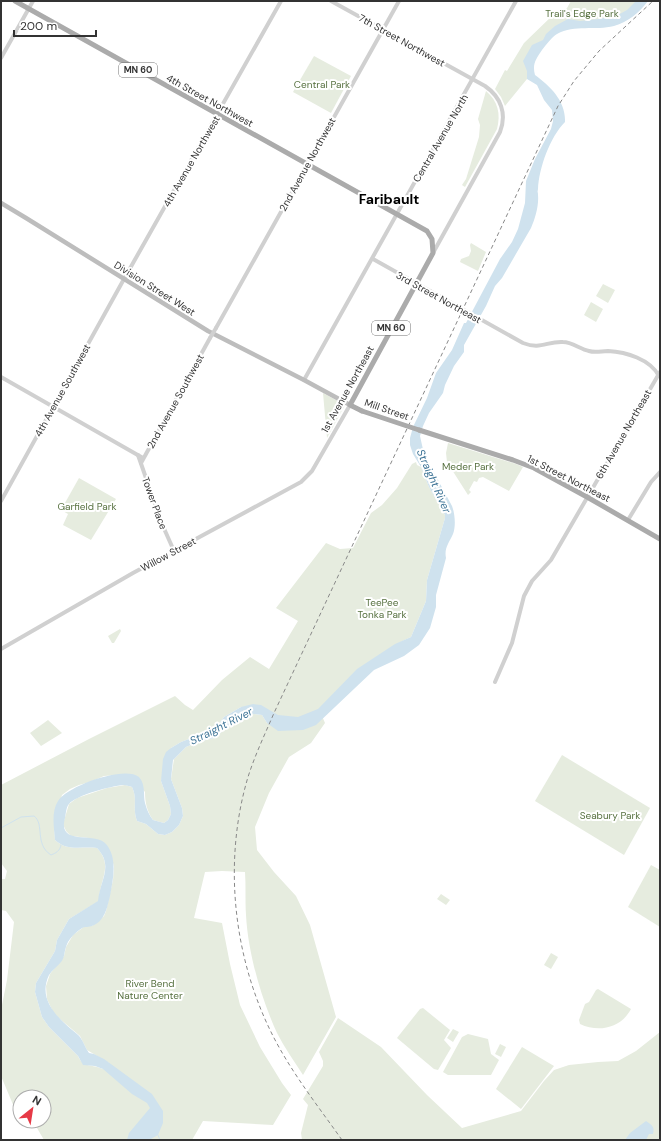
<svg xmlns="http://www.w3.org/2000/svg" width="661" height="1141" font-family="'DM Sans',sans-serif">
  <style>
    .green { fill: #e6ecdf; fill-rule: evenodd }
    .water { fill: #cfe2ee }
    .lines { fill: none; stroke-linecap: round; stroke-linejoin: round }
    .stream { stroke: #cfe2ee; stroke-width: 1 }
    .tertiary { stroke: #d0d0d0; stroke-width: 4 }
    .secondary { stroke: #bdbdbd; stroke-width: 4.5 }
    .primary { stroke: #ababab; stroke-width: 5 }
    .rail { stroke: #888; stroke-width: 1; stroke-dasharray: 4 3; stroke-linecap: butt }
    .tertiary-bridge { stroke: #d0d0d0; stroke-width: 4 }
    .primary-bridge { stroke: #ababab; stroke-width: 5 }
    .labels { text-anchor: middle; stroke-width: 4; stroke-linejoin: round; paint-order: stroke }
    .shield { fill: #fff; stroke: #707070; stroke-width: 1 }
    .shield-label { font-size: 9px; font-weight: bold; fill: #333 }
    .park-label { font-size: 10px; fill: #56703f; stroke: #fff }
    .street-label { font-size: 10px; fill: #333; stroke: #fff }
    .water-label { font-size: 11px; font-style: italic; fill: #3f7597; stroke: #fff }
    .district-label { font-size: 14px; font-weight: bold; fill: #000; stroke: #fff }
  </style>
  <rect width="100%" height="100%" fill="#fff"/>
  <g class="green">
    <path d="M 571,1 L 643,1 L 629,14 L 565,25 L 534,54 L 527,79 L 505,106 L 501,97 L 495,89 L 505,70 L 507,71 L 524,43 L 554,14 L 567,8 Z"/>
    <path d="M 314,56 L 351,76 L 331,113 L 293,92 Z"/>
    <path d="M 486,91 C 498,101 501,114 497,129 L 465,187 L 462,185 L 466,179 L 479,137 L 480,125 L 478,119 Z"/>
    <path d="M 471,243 L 486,252 L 478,271 L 460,262 L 461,259 L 469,256 L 471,251 L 470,245 Z"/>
    <path d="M 603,284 L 615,290 L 608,303 L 596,296 Z"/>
    <path d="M 591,302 L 603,309 L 596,322 L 584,315 Z"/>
    <path d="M 323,393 L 345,405 L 327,438 Z"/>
    <path d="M 448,443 L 516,464 L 523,467 L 509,491 L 483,477 L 479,478 L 477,482 L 474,481 L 469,490 L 471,492 L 468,495 L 447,462 L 446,453 Z"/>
    <path d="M 416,462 L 417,465 L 421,467 L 429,487 L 445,515 L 445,518 L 427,580 L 426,601 L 411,637 C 376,652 347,684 319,709 L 325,723 L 311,743 L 289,757 L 269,793 L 255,827 L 257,850 L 274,872 L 296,896 L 310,925 L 336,1017 L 303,1075 C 294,1061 284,1047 277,1033 C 261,998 248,953 246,915 C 245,900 246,886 245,872 L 222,871 L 205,872 L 194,918 L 222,923 L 230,964 L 240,1005 L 260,1047 L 282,1083 L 291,1095 L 273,1125 L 203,1121 L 192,1140 L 44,1140 L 37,1128 L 30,1121 L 44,1121 L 44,1097 L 20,1097 L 20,1112 L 14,1107 L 1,1076 L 1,1010 L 7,980 L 14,922 L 6,911 L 1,910 L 1,879 L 5,879 L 7,871 L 1,863 L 1,785 L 89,739 L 175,696 L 185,705 L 193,710 L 222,680 L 250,657 L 269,669 L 298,621 L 276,608 L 326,543 L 340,549 L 353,548 L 371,513 L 382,505 L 397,488 L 412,464 ZM 241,707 L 271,711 L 267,723 L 262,715 L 254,714 L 246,717 L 223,731 L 214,738 L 198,742 L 186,747 L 174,759 L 171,779 L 182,808 L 183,816 L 179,825 L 172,832 L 165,835 L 158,834 L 146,824 L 137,821 C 132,808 138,799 132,787 L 125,785 L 107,788 L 77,798 L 69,804 L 63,824 L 66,831 L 71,836 L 89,838 L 111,854 L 114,867 L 113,880 L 106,911 L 104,916 L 92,926 L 85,926 L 73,935 L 66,947 L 64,956 L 50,974 L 46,986 L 47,999 L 54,1014 L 80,1036 L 87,1050 L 109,1063 L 103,1069 C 92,1064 83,1068 78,1056 L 49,1027 L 42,1017 L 35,992 L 36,983 L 55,951 L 57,940 L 69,919 L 99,901 C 99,880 114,866 97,848 C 81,846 68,852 55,840 L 54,825 L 62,795 L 70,789 L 79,785 L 90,782 L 104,776 L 129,774 L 145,792 C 145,803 147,811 153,820 L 164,823 L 168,820 L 171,814 L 170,806 L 161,781 L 171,748 L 181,742 L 194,737 L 217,726 L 224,717 Z"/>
    <path d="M 79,478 L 116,499 L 91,540 L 63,525 L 68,514 L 61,510 Z"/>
    <path d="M 120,629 L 121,631 L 114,643 L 112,643 L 108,636 Z"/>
    <path d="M 48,720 L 62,733 L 41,746 L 30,733 Z"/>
    <path d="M 562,755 L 650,808 L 624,855 L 535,801 Z"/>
    <path d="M 651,865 L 660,870 L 660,927 L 628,907 Z"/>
    <path d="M 441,894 L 450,900 L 446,905 L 437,899 Z"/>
    <path d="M 551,953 L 558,957 L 551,969 L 544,965 Z"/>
    <path d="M 598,989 L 631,1009 C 621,1028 599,1033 580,1024 L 579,1020 L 585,1004 L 589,1002 L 596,990 Z"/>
    <path d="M 423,1008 L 450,1030 L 444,1040 L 451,1048 L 438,1070 L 434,1069 L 397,1038 L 420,1009 Z"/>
    <path d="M 338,1018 L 381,1047 L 427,1095 L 462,1128 L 521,1111 L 544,1081 L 554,1070 L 569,1065 L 598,1062 L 618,1061 L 636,1051 L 660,1032 L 660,1140 L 302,1140 L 301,1133 L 308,1105 L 303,1099 L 323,1066 L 323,1061 L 319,1052 Z"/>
    <path d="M 453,1029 L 459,1032 L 453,1042 L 447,1038 Z"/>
    <path d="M 468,1034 L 488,1039 L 491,1054 L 499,1060 L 491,1075 L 448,1075 L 443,1072 L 462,1037 Z"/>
    <path d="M 500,1044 L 506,1047 L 501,1057 L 495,1054 Z"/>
    <path d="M 522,1047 L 554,1066 L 521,1109 L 496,1089 Z"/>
  </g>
  <g class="water">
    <path d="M 636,1 L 648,1 C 640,12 628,22 614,26 C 595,31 575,24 557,34 C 552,37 546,45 542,50 C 536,59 532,64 535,75 C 550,86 566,101 565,122 C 550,137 539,168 538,189 C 537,195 538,190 538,195 C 539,206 535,219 531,228 L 502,278 L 495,286 L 486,306 L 464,345 L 464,352 L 454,366 L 445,385 L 443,393 L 429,413 L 423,426 L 420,436 L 424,454 L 452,506 C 455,514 456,526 453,534 C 449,543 444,548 446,558 L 436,595 L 436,607 L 430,628 L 419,645 L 404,656 L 374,670 L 316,725 L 303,730 L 278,731 L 267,723 L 262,715 L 254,714 L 246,717 L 223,731 L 214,738 L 198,742 L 186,747 L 173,760 L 171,779 L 182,808 L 183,816 L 179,825 L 172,832 L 165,835 L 158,834 L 146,824 L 137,821 C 132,808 138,799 132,787 C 129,786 126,785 123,785 C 112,786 76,795 69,804 C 66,807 66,814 65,818 C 57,847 95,831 106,844 C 118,858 113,880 110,896 C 107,908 105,921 92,926 C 86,928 85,925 78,931 C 73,935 68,940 66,947 C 64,952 65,957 61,962 C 58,966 52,970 49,975 C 38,998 55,1015 71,1029 C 74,1032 78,1034 80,1037 C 84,1042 85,1048 89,1053 L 94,1054 L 104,1059 L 152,1094 L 163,1111 L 163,1123 L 158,1135 L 149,1140 L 127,1140 L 129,1133 L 150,1108 L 147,1103 L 132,1094 L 103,1069 L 95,1066 L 83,1065 L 78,1056 L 49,1027 L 42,1017 L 35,992 L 36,983 L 55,951 L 57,940 L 69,919 L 98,901 C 100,880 114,866 97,848 C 81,846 68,852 55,840 C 54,827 51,812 58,801 C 67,786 125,765 139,777 C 146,785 143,795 145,803 C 147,810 149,815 153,820 L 164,823 L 168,820 L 171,814 L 170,806 L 161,781 L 163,759 L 166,752 L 171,748 L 181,742 L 194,737 L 217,726 L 224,717 L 241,707 L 253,704 L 261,705 L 278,715 L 298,717 L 318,709 L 357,669 L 395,644 L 411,637 L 426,601 L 427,580 L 445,518 L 445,515 L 429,487 L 421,467 L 413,454 L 410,445 L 410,438 L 413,427 L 427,398 L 436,373 L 452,350 L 464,323 L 466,323 L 500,259 L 512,242 L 518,229 L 525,203 L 526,181 L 535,159 L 551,129 L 553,121 L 552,110 L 544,100 L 537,85 L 527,79 L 527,71 L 523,61 L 532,45 L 543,40 L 546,34 L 555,26 L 568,19 L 580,21 L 598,19 L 618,15 L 627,10 Z"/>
    <path d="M 646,1121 C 652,1125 655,1127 653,1134 L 649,1134 L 646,1140 L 625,1140 L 630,1133 Z"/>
  </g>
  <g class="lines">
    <g class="stream">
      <path d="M 1,828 L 21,817 L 34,816 C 45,824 34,844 51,855 C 56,853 60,851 61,845"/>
      <path d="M 158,1135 L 160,1140"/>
    </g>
    <g class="tertiary">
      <path d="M 331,1 L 485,86 C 501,97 507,114 500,132 L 433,253"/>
      <path d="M 1,58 L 33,1"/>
      <path d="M 373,259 L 523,343 C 541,350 547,341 563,342 C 572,342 580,349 589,351 C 595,353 602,351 608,351 C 626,352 650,359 659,376"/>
      <path d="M 216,328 L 399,1"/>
      <path d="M 1,377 L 143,458"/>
      <path d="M 304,380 L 516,1"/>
      <path d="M 138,455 L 162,524 L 174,551"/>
      <path d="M 141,463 L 210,338"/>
      <path d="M 1,501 L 124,279 L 281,1"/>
      <path d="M 628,520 L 651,482 L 660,472"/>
      <path d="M 1,649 L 133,573 L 301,482 L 312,471 L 350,405"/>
      <path d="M 495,682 L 512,643 L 524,596 L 532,581 L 551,560 L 660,372"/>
    </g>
    <path class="secondary" d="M 1,203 L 26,218 L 208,331 L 304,380 L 350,405"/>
    <g class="primary">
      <path d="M 15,1 L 427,231 L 432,239 L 433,253 L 350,405 L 362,411"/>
      <path d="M 419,430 L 513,460 L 534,468 L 587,497 L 660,539"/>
    </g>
    <path class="rail" d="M 342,1140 C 318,1106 291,1072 272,1034 C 233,956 223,861 248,777 C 255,755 265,734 274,713 L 558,106 L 574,81 L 599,51 L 653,1"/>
    <path class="tertiary-bridge" d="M 210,338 L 216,328"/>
    <path class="primary-bridge" d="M 362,411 L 419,430"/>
  </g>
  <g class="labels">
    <g class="shield">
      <rect x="119" y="63" width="38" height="14" rx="3"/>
      <rect x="372" y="321" width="38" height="14" rx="3"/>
    </g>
    <g class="shield-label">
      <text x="138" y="73">MN 60</text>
      <text x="391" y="331">MN 60</text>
    </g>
    <g class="park-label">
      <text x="582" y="17">Trail's Edge Park</text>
      <text x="322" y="88">Central Park</text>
      <text x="468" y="470">Meder Park</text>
      <text x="87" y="510">Garfield Park</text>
      <text x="382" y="606">TeePee<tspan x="382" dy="12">Tonka Park</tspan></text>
      <text x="610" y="819">Seabury Park</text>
      <text x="150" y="987">River Bend<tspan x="150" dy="12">Nature Center</tspan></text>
    </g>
    <g class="street-label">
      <text transform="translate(402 40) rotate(29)" y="4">7th Street Northwest</text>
      <text transform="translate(210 100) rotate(29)" y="4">4th Street Northwest</text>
      <text transform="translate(440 138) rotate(-60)" y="4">Central Avenue North</text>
      <text transform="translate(191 161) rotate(-60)" y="4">4th Avenue Northwest</text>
      <text transform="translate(307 164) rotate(-61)" y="4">2nd Avenue Northwest</text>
      <text transform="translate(155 288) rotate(32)" y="4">Division Street West</text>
      <text transform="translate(439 297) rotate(29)" y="4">3rd Street Northeast</text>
      <text transform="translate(347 389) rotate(-61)" y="4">1st Avenue Northeast</text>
      <text transform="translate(62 390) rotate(-61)" y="4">4th Avenue Southwest</text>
      <text transform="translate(175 401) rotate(-61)" y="4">2nd Avenue Southwest</text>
      <text transform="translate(387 409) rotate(19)" y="4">Mill Street</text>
      <text transform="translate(623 434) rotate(-60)" y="4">6th Avenue Northeast</text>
      <text transform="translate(569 478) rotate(27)" y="4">1st Street Northeast</text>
      <text transform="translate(155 503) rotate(70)" y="4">Tower Place</text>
      <text transform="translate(168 554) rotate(-28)" y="4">Willow Street</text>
    </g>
    <g class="water-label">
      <text transform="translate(434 481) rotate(66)" y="4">Straight River</text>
      <text transform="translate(221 726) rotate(-27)" y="4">Straight River</text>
    </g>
    <g class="district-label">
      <text x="389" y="204">Faribault</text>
    </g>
  </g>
  <rect width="661" height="1141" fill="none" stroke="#333333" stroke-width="4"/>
  <g transform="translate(32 1109) rotate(30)"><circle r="19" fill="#ffffff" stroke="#adadad"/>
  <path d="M0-3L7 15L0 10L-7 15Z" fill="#e63946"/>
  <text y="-6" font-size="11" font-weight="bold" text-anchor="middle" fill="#333333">N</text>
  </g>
  <path d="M14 30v6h82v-6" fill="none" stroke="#333333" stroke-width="2"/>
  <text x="20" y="30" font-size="12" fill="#333333" stroke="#ffffff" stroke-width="3" paint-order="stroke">200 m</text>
</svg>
